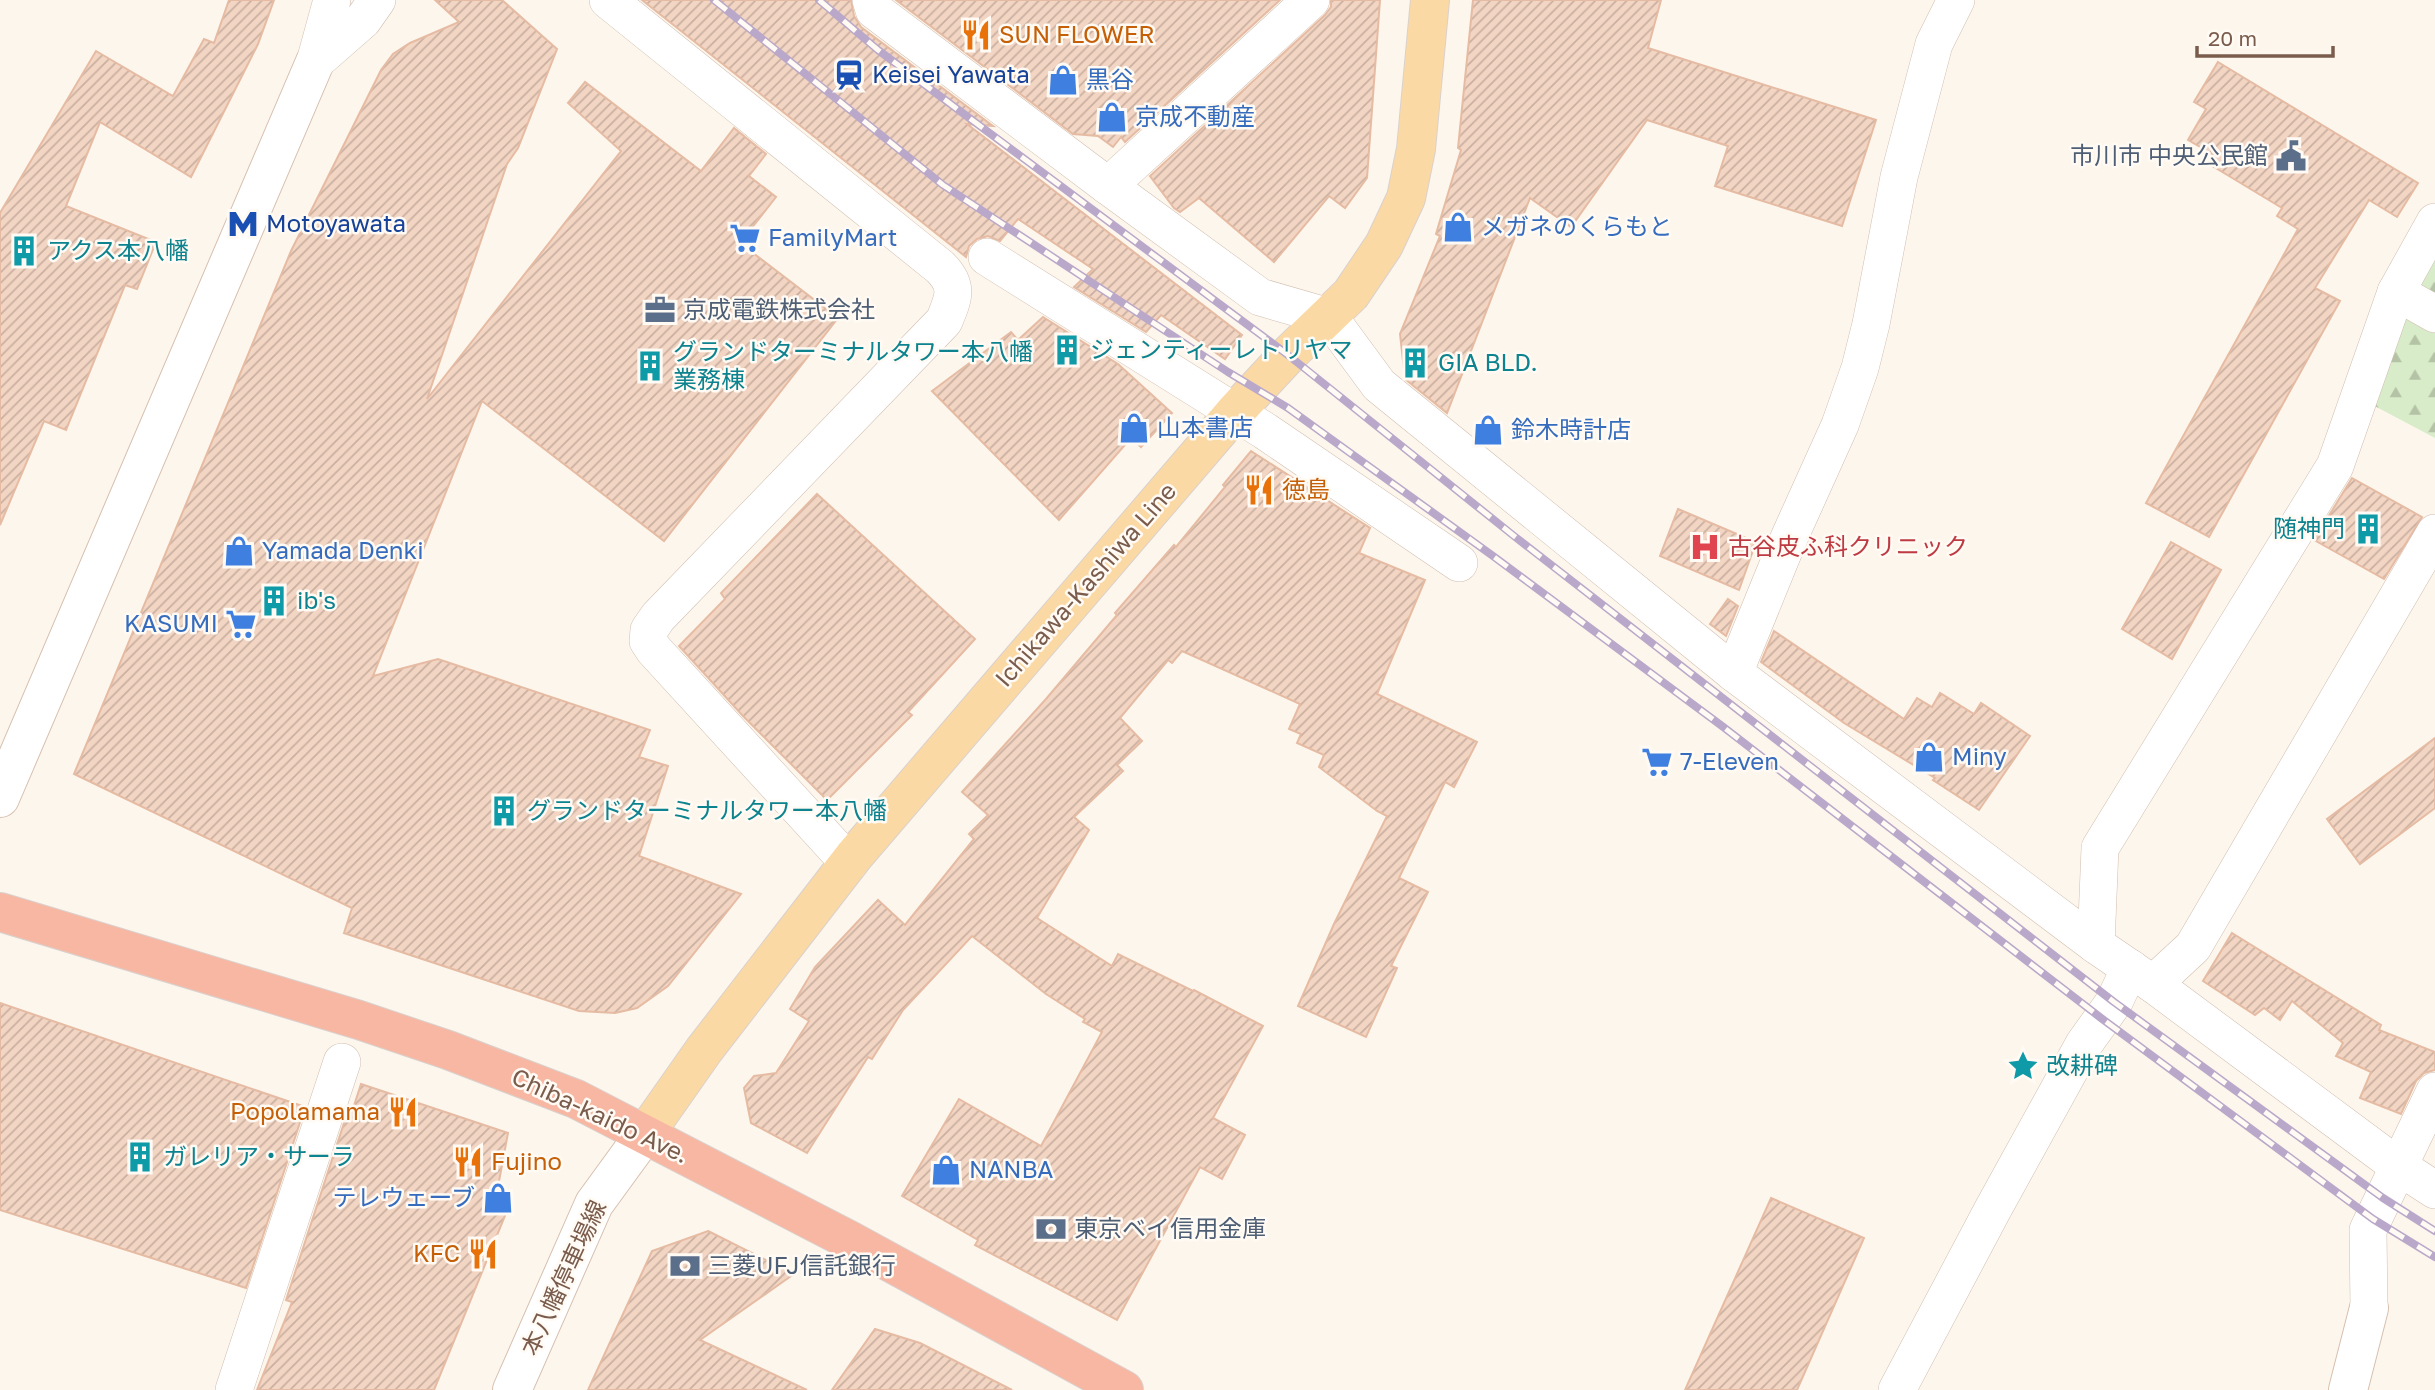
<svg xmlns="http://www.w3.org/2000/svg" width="2435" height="1390" font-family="'Golos Text','Noto Sans JP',sans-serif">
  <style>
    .forest { fill: url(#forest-firs) }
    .building { fill: url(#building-hatch); stroke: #e6bba3; stroke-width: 2 }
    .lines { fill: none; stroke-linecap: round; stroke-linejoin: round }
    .street-casing { stroke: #d1beb0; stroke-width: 38 }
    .secondary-casing { stroke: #d6c0b0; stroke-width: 40 }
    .primary-casing { stroke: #dad1cd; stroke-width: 40 }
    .highway-casing { stroke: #dad1cd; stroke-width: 40 }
    .street { stroke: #fff; stroke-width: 37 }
    .secondary { stroke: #fff; stroke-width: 38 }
    .primary { stroke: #fbd9a5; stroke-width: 38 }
    .highway { stroke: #f7b7a3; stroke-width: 38 }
    .rail-casing { stroke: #b9a8c9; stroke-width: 8 }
    .rail { stroke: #fffaf3; stroke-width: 5; stroke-dasharray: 16; stroke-linecap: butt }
    .labels { text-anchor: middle; stroke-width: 5; stroke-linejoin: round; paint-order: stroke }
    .food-label { font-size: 24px; fill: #c56008; stroke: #fffaf3; text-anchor: start }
    .transit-label { font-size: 24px; fill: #164399; stroke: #fffaf3; text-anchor: start }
    .shop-label { font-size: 24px; fill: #366cbe; stroke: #fffaf3; text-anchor: start }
    .service-label { font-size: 24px; fill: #4e5e75; stroke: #fffaf3; text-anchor: start }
    .culture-label { font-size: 24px; fill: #0d838f; stroke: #fffaf3; text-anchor: start }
    .health-label { font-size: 24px; fill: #be3a42; stroke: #fffaf3; text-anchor: start }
    .street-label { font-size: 24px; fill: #7a5c4d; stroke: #fffaf3 }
  </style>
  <defs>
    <pattern id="forest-firs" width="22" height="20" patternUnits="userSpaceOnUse" patternTransform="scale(1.75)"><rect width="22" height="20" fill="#d8ecc9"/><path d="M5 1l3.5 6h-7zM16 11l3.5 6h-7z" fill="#b4c2a5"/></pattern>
    <pattern id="building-hatch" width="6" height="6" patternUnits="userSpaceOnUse" patternTransform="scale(1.75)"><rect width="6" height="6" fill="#f3d5c3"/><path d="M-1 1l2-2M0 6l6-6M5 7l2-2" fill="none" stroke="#cab0a1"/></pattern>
  </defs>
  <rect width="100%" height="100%" fill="#fdf6ec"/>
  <path class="forest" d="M 2435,251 L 2435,438 L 2369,403 Z"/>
  <g class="building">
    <path d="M 229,0 L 274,0 L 258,44 L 191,177 L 100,122 L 66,206 L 156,242 L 137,289 L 125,285 L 66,430 L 44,421 L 0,525 L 0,213 L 96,51 L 173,96 L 204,39 L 214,43 Z"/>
    <path d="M 435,0 L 502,0 L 557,49 L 518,148 L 507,164 L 427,399 L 621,151 L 568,103 L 585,82 L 701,171 L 734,128 L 766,154 L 749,176 L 776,197 L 740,243 L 838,318 L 664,541 L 482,401 L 373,676 L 438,659 L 650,730 L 639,757 L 668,766 L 639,856 L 741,894 L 668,986 L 637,1008 L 615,1013 L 579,1011 L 344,933 L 352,908 L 74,774 L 291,251 L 381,70 L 393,54 L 410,43 L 459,22 Z"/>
    <path d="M 642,0 L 851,0 L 854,16 L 861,27 L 993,126 L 967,124 L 1242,335 L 1225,359 L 1161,315 L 1146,332 L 1074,287 L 1093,269 L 1018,219 L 1000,241 L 988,236 L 977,239 L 969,246 L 966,257 Z"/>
    <path d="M 896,0 L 1280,0 L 1125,142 L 1121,137 L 1113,147 L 1098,136 L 1073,134 Z"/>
    <path d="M 1331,0 L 1380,0 L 1367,178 L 1345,208 L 1329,196 L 1274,262 L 1199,198 L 1180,212 L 1174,208 L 1150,176 L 1325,15 L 1331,7 Z"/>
    <path d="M 1473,0 L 1661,0 L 1648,48 L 1876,120 L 1842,226 L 1715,186 L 1728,146 L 1647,120 L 1571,227 L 1530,198 L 1447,413 L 1405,379 L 1400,334 L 1440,236 L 1436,234 L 1461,150 L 1458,148 Z"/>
    <path d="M 2218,62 L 2418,183 L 2397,217 L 2369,200 L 2315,288 L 2340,301 L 2209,537 L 2146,503 L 2298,229 L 2277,216 L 2282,208 L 2209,164 L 2214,155 L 2188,140 L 2206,109 L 2194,102 Z"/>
    <path d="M 1043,317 L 1118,364 L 1172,413 L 1141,447 L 1131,438 L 1059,520 L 932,391 L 1011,332 L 1018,340 Z"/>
    <path d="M 1251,451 L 1370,528 L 1359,553 L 1425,580 L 1377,694 L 1477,742 L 1454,787 L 1445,782 L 1399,878 L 1428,892 L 1391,966 L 1397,968 L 1366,1037 L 1298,1006 L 1334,924 L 1387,816 L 1377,811 L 1319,767 L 1324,755 L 1297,743 L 1301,734 L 1289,729 L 1300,704 L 1182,651 L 1172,663 L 1168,660 L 1120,718 L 1142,741 L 1117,765 L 1123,771 L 1074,817 L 1089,830 L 1037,918 L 1112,966 L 1118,954 L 1193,991 L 1194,990 L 1263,1026 L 1213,1118 L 1245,1135 L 1222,1179 L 1200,1167 L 1117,1320 L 975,1245 L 978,1240 L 902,1196 L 959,1099 L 1041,1146 L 1102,1032 L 1083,1022 L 1085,1019 L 1046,994 L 972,936 L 903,1010 L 872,1059 L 868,1057 L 807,1153 L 751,1123 L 744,1088 L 754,1076 L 776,1073 L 809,1021 L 790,1009 L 815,967 L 878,900 L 905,925 L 974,839 L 969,834 L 988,815 L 962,792 L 1046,699 L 1117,615 L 1115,613 L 1174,545 L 1176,547 L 1225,487 L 1223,485 Z"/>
    <path d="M 2352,478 L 2422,517 L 2384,579 L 2314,540 Z"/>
    <path d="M 817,494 L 975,639 L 908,712 L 912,715 L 827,800 L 743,716 L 679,646 L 725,599 L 721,593 Z"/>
    <path d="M 1678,509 L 1756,542 L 1739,590 L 1660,556 Z"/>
    <path d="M 2171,542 L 2221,570 L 2172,659 L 2122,629 Z"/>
    <path d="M 1728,599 L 1738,606 L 1726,636 L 1710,624 Z"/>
    <path d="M 1774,631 L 1904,719 L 1917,698 L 1932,707 L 1940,693 L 1974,714 L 1981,703 L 2030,736 L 1979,810 L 1933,780 L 1935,778 L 1844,723 L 1761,662 Z"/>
    <path d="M 2435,738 L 2435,808 L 2360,864 L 2327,819 Z"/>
    <path d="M 2232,933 L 2381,1025 L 2379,1030 L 2435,1052 L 2435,1070 L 2424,1073 L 2416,1081 L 2401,1114 L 2360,1098 L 2371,1072 L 2336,1056 L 2343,1043 L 2292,1001 L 2280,1020 L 2264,1008 L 2255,1015 L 2203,981 Z"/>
    <path d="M 0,1003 L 305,1107 L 246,1288 L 0,1210 Z"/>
    <path d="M 361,1084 L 508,1133 L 497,1192 L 511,1201 L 434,1390 L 257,1390 L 292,1302 L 286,1300 L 345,1120 L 349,1121 Z"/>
    <path d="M 1771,1198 L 1864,1238 L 1797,1390 L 1685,1390 Z"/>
    <path d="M 708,1231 L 794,1274 L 700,1340 L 807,1390 L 588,1390 L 652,1251 Z"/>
    <path d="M 875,1329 L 920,1343 L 1012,1390 L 832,1390 Z"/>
  </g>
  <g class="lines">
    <g class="street-casing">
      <g id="street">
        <path d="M 332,0 L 315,62 L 363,20 L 377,0"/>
        <path d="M 608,0 L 940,267 C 959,286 954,297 944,321 L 658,617 L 649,630 L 648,641 L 654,650 L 849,863"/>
        <path d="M 871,0 L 874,10 L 1108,186 L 1260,297 L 1329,317 L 1379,385 L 1734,673 L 2096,945 L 2153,984 L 2398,1166 L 2435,1190"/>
        <path d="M 1108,186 L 1311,0"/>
        <path d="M 987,257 L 1265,431 L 1459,563"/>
        <path d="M 2396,292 L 2435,314"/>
        <path d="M 1734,673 L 1789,538 L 1840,425 L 1860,368 L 1871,324 L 1899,177 L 1934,44 L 1956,0"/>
        <path d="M 2096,945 L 2100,848 L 2335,466 L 2396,292 L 2435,222"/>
        <path d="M 2153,984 L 2193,947 L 2435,533"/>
        <path d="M 2369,1308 L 2368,1230 L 2435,1091"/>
        <path d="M 234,1390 L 342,1062"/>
        <path d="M 1897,1390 L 1993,1209 L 2084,1044 L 2114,1002 L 2130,968"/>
      </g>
    </g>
    <g class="secondary-casing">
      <g id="secondary">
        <path d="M 0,798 L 315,62"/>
        <path d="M 512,1390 L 594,1204 L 645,1134"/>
        <path d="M 2348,1390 L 2369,1308"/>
      </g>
    </g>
    <g class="primary-casing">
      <path id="primary" d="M 645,1134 L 704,1050 L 854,856 L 1234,413 L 1288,355 L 1351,294 L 1384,245 L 1406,198 L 1416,149 L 1430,0"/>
    </g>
    <g class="highway-casing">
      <path id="highway" d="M 0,912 L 359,1020 L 448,1050 L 576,1099 L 851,1241 L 1124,1390"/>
    </g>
    <use href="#street" class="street"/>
    <use href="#secondary" class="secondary"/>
    <use href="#primary" class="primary"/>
    <use href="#highway" class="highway"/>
    <g class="rail-casing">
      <g id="rail">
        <path d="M 714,0 L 943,185 L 1228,372 L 1288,408 L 1493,556 L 1722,726 L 2101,1018 L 2373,1219 L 2435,1257"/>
        <path d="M 819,0 L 878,50 L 1288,355 L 1514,536 L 2114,1002 L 2383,1198 L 2435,1231"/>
      </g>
    </g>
    <use href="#rail" class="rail"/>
  </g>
  <defs>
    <g id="restaurant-bare" transform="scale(2.415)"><path d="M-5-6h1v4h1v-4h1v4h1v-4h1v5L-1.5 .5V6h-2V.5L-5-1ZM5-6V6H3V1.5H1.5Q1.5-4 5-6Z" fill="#e8710a" stroke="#fffaf3" stroke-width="2.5" paint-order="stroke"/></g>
    <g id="station-bare" transform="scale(2.415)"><path d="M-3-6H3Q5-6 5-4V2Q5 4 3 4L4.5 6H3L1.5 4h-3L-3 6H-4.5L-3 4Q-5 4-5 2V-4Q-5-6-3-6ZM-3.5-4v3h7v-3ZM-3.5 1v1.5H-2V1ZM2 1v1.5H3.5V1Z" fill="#1a4fb4" stroke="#fffaf3" stroke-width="2.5" paint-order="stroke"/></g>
    <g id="shop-bare" transform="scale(2.415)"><path d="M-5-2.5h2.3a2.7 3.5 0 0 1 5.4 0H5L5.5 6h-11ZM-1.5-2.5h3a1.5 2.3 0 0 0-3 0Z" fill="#3f7fe0" stroke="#fffaf3" stroke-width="2.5" paint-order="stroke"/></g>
    <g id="civic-bare" transform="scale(2.415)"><path d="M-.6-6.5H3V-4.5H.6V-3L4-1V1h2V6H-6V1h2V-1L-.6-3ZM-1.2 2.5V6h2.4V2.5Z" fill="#5c6f8a" stroke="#fffaf3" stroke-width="2.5" paint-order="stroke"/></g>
    <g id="metro-bare" transform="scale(2.415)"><path d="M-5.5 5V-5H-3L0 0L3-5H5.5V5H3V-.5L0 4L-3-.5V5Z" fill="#1a4fb4" stroke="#fffaf3" stroke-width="2.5" paint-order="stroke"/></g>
    <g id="supermarket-bare" transform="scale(2.415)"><path d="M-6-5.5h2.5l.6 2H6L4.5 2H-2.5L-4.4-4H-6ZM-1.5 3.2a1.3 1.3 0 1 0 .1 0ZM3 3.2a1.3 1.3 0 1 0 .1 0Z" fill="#3f7fe0" stroke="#fffaf3" stroke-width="2.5" paint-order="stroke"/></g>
    <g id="building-bare" transform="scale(2.415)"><path d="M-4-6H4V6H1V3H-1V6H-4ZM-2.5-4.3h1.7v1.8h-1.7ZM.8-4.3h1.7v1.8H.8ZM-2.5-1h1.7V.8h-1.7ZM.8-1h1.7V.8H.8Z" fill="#0f9aa8" stroke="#fffaf3" stroke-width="2.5" paint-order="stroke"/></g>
    <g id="office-bare" transform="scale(2.415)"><path d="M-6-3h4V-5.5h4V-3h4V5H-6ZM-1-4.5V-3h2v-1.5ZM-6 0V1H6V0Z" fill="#5c6f8a" stroke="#fffaf3" stroke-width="2.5" paint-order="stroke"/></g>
    <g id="hospital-bare" transform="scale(2.415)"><path d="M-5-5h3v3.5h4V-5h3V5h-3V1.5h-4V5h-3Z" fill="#e0444e" stroke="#fffaf3" stroke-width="2.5" paint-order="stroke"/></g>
    <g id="sight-bare" transform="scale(2.415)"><path d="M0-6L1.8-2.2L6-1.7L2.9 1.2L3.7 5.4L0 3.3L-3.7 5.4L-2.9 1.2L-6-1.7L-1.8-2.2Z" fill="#0f9aa8" stroke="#fffaf3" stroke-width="2.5" paint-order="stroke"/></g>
    <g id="bank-bare" transform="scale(2.415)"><path d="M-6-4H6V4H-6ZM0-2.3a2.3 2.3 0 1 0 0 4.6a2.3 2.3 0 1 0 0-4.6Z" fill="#5c6f8a" stroke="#fffaf3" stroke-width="2.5" paint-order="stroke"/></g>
  </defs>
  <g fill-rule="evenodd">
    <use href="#restaurant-bare" x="976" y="35"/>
    <use href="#station-bare" x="849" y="75"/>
    <use href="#shop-bare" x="1063" y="80"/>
    <use href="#shop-bare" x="1112" y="117"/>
    <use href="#civic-bare" x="2291" y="156"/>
    <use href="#metro-bare" x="243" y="224"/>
    <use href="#shop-bare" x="1458" y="227"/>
    <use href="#supermarket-bare" x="745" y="238"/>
    <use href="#building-bare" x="24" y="251"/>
    <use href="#office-bare" x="660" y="310"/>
    <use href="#building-bare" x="1067" y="350"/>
    <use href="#building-bare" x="1415" y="363"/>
    <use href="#building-bare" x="650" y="366"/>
    <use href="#shop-bare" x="1134" y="428"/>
    <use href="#shop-bare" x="1488" y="430"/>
    <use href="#restaurant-bare" x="1259" y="490"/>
    <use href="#building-bare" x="2368" y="529"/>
    <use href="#hospital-bare" x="1705" y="547"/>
    <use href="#shop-bare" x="239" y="551"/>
    <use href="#building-bare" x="274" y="601"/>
    <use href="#supermarket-bare" x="241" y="624"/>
    <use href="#shop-bare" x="1929" y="757"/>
    <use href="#supermarket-bare" x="1657" y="762"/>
    <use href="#building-bare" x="504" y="811"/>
    <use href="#sight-bare" x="2023" y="1066"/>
    <use href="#restaurant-bare" x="403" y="1112"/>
    <use href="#building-bare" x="140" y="1157"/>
    <use href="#restaurant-bare" x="468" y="1162"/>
    <use href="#shop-bare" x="946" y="1170"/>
    <use href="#shop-bare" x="498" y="1198"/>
    <use href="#bank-bare" x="1051" y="1229"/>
    <use href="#restaurant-bare" x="483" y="1254"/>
    <use href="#bank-bare" x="685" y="1266"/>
  </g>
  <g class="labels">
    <g class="food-label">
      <text x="999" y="43">SUN FLOWER</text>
      <text x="1282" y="498">徳島</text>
      <text x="380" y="1120" text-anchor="end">Popolamama</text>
      <text x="491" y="1170">Fujino</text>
      <text x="460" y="1262" text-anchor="end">KFC</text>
    </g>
    <g class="transit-label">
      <text x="872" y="83">Keisei Yawata</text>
      <text x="266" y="232">Motoyawata</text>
    </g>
    <g class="shop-label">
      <text x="1086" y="88">黒谷</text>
      <text x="1135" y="125">京成不動産</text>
      <text x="1481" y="235">メガネのくらもと</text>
      <text x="768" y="246">FamilyMart</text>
      <text x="1157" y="436">山本書店</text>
      <text x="1511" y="438">鈴木時計店</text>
      <text x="262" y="559">Yamada Denki</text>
      <text x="218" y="632" text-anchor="end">KASUMI</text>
      <text x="1952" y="765">Miny</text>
      <text x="1680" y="770">7-Eleven</text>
      <text x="969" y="1178">NANBA</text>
      <text x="475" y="1206" text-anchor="end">テレウェーブ</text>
    </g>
    <g class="service-label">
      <text x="2268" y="164" text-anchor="end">市川市 中央公民館</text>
      <text x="683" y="318">京成電鉄株式会社</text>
      <text x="1074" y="1237">東京ベイ信用金庫</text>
      <text x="708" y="1274">三菱UFJ信託銀行</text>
    </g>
    <g class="culture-label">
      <text x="47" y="259">アクス本八幡</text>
      <text x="1090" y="358">ジェンティーレトリヤマ</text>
      <text x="673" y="360">グランドターミナルタワー本八幡<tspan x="673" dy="28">業務棟</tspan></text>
      <text x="1438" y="371">GIA BLD.</text>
      <text x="2345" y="537" text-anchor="end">随神門</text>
      <text x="297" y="609">ib's</text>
      <text x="527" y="819">グランドターミナルタワー本八幡</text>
      <text x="2046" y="1074">改耕碑</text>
      <text x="163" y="1165">ガレリア・サーラ</text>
    </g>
    <g class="health-label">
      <text x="1728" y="555">古谷皮ふ科クリニック</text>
    </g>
    <g class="street-label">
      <text transform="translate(1086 585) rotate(-49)" y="8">Ichikawa-Kashiwa Line</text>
      <text transform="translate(600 1116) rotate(25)" y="8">Chiba-kaido Ave.</text>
      <text transform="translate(564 1278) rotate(-65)" y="8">本八幡停車場線</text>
    </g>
  </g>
  <path d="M2197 46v10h136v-10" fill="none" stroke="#7a5c4d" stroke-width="3.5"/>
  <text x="2208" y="46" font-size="21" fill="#7a5c4d" stroke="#fffaf3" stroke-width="5" paint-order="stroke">20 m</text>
</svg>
